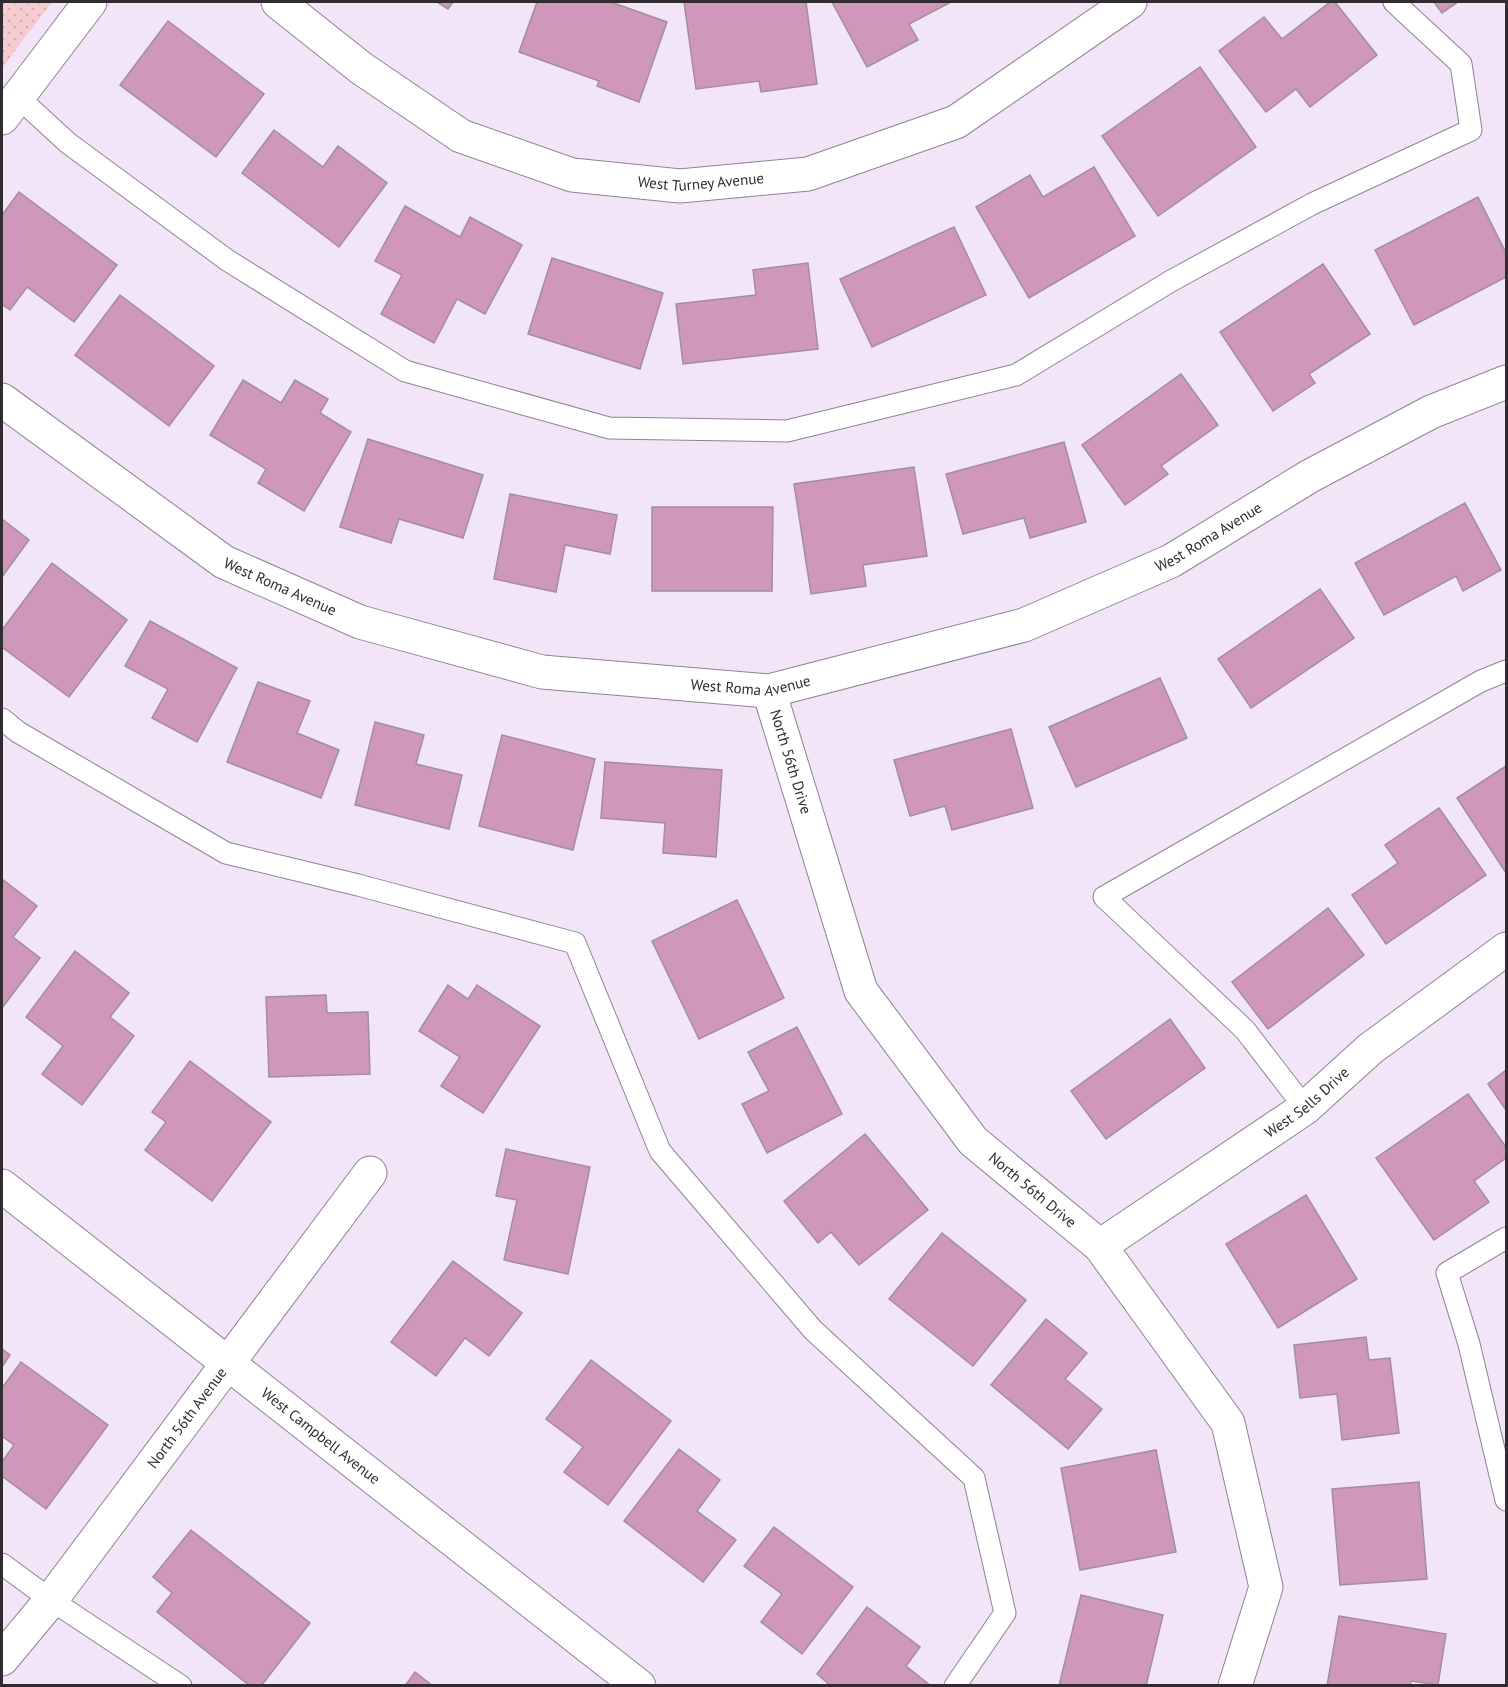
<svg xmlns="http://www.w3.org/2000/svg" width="1508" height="1687" font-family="'PT Sans',sans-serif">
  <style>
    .grass { fill: url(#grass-dots) }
    .building { fill: #cf97b9; stroke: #a38e9a; stroke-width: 1.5 }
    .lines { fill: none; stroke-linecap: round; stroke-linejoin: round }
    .lane-casing { stroke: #908294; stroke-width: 23 }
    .street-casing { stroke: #908294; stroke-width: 35 }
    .secondary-casing { stroke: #908294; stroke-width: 35 }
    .lane { stroke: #fff; stroke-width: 21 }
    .street { stroke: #fff; stroke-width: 33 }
    .secondary { stroke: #fff; stroke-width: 33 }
    .labels { text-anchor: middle; stroke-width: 4.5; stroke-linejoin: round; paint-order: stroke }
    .street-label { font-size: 15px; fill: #312b32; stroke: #fcf6fd }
  </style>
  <defs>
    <pattern id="grass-dots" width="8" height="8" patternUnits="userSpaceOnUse" patternTransform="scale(1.5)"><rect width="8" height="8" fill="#f6cbd2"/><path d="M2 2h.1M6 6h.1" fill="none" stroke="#d3aeb5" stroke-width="1.8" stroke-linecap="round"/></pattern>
  </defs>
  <rect width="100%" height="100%" fill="#f3e5f8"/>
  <path class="grass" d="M 2,2 L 52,2 L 2,68 Z"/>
  <g class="building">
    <path d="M 437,2 L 453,2 L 448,9 Z"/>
    <path d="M 537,2 L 611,2 L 667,22 L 639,102 L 597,86 L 599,81 L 519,52 Z"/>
    <path d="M 684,2 L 806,2 L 817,84 L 761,92 L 759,81 L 696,89 Z"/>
    <path d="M 832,2 L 951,2 L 909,24 L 918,40 L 867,67 Z"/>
    <path d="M 1330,2 L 1335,2 L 1377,55 L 1310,107 L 1296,89 L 1266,112 L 1219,51 L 1264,17 L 1282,39 Z"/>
    <path d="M 1434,2 L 1458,2 L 1442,13 Z"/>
    <path d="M 168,21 L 264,94 L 216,157 L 120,85 Z"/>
    <path d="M 1200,67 L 1256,147 L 1158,216 L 1102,136 Z"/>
    <path d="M 274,130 L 323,167 L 338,146 L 387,183 L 339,247 L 242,173 Z"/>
    <path d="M 1094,167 L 1135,236 L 1029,298 L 976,207 L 1030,175 L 1043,197 Z"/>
    <path d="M 19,192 L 117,265 L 74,322 L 27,287 L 10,310 L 2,304 L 2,215 Z"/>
    <path d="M 1478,197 L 1506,253 L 1506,277 L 1414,325 L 1375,250 Z"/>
    <path d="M 405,206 L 460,237 L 470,217 L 522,245 L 485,314 L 457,299 L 434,343 L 381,314 L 402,275 L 375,261 Z"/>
    <path d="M 954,227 L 986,295 L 872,347 L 840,279 Z"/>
    <path d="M 552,258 L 663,293 L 640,369 L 528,334 Z"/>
    <path d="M 808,263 L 818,349 L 683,364 L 676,304 L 756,295 L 753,270 Z"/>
    <path d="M 1323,264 L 1370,334 L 1309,374 L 1315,383 L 1273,411 L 1220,332 Z"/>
    <path d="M 120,295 L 214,366 L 169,426 L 75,355 Z"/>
    <path d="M 1181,374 L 1218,425 L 1161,466 L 1168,474 L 1125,505 L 1082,445 Z"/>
    <path d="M 243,380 L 281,403 L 295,380 L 328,399 L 320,413 L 351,432 L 304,511 L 258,483 L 266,469 L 210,435 Z"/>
    <path d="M 368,439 L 483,475 L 463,538 L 399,519 L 391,543 L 340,527 Z"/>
    <path d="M 1064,442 L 1086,522 L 1030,538 L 1024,518 L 963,534 L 946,474 Z"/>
    <path d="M 914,467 L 927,556 L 863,565 L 866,586 L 811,594 L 794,484 Z"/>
    <path d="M 510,494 L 617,515 L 610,554 L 565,545 L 556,592 L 494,579 Z"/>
    <path d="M 1465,503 L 1501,570 L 1463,591 L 1456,576 L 1384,615 L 1355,563 Z"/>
    <path d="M 652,507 L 773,507 L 772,591 L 652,591 Z"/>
    <path d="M 2,519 L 29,540 L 2,577 Z"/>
    <path d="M 52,563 L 127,620 L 69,697 L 2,647 L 2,630 Z"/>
    <path d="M 1320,589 L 1354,638 L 1251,708 L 1218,659 Z"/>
    <path d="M 150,621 L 237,668 L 197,742 L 152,718 L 168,689 L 125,666 Z"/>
    <path d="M 1160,678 L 1187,738 L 1076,787 L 1049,727 Z"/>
    <path d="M 258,682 L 310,701 L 297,733 L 339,750 L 321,798 L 227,762 Z"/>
    <path d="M 375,722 L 424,735 L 416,764 L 462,775 L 449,829 L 355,805 Z"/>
    <path d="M 1011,729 L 1033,808 L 952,830 L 945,806 L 910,816 L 894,760 Z"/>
    <path d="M 502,735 L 595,759 L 573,850 L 479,826 Z"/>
    <path d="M 605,762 L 722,770 L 716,857 L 663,853 L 665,823 L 601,818 Z"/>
    <path d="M 1506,766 L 1506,873 L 1457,798 Z"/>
    <path d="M 1439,808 L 1486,875 L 1386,944 L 1352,895 L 1398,863 L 1385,845 Z"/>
    <path d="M 2,879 L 37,906 L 13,937 L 40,958 L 2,1008 Z"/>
    <path d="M 737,900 L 784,998 L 699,1039 L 652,941 Z"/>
    <path d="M 1328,908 L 1364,955 L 1268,1029 L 1232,982 Z"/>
    <path d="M 75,951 L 129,993 L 110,1017 L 134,1036 L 82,1105 L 42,1074 L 63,1046 L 26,1017 Z"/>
    <path d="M 448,985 L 468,999 L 477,985 L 540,1026 L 483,1113 L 441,1086 L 460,1057 L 419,1031 Z"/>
    <path d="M 326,995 L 327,1013 L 368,1012 L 370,1074 L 269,1077 L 266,997 Z"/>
    <path d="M 1170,1019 L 1205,1068 L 1106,1139 L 1071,1091 Z"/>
    <path d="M 797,1027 L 842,1114 L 767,1153 L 742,1104 L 769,1091 L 748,1052 Z"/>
    <path d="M 190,1061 L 271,1122 L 212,1201 L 145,1150 L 166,1122 L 152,1112 Z"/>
    <path d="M 1506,1070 L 1506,1110 L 1488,1084 Z"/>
    <path d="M 1468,1094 L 1506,1147 L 1506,1158 L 1474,1181 L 1489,1202 L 1434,1240 L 1376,1158 Z"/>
    <path d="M 865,1134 L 928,1210 L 859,1265 L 831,1232 L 818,1243 L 784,1201 Z"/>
    <path d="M 506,1149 L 590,1167 L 568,1274 L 504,1260 L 517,1200 L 496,1196 Z"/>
    <path d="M 1306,1195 L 1357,1279 L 1278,1328 L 1226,1244 Z"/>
    <path d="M 942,1233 L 1026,1300 L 973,1366 L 889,1299 Z"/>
    <path d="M 453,1261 L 522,1313 L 489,1356 L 465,1338 L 436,1376 L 391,1342 Z"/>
    <path d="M 1046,1319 L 1087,1353 L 1065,1379 L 1102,1409 L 1068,1449 L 991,1385 Z"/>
    <path d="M 1366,1337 L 1369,1360 L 1390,1358 L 1399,1433 L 1342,1440 L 1337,1394 L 1300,1398 L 1294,1345 Z"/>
    <path d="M 2,1349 L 10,1355 L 2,1367 Z"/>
    <path d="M 591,1360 L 671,1421 L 608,1505 L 564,1472 L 583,1447 L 546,1419 Z"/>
    <path d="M 21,1362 L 108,1425 L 46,1509 L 2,1476 L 2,1462 L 14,1445 L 2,1436 L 2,1388 Z"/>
    <path d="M 679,1449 L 720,1480 L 697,1511 L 736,1540 L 703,1582 L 624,1521 Z"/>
    <path d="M 1156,1450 L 1176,1552 L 1080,1570 L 1061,1468 Z"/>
    <path d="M 1419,1482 L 1427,1579 L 1340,1585 L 1332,1489 Z"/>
    <path d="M 774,1527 L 853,1587 L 802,1654 L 761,1622 L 782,1594 L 744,1566 Z"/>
    <path d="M 191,1530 L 310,1623 L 261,1686 L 250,1686 L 157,1612 L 172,1593 L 153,1577 Z"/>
    <path d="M 1081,1595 L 1163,1615 L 1146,1686 L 1059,1686 Z"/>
    <path d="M 867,1607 L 920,1647 L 906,1666 L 931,1686 L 831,1686 L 817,1674 Z"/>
    <path d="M 1339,1616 L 1446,1634 L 1438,1685 L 1411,1681 L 1410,1686 L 1327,1686 Z"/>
    <path d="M 415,1672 L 433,1686 L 405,1686 Z"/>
  </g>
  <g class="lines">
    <g class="lane-casing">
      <g id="lane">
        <path d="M 18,97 L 68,143 L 227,260 L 405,371 L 609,428 L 787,431 L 1016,375 L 1171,281 L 1312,204 L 1471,130 L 1461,64 L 1394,2"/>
        <path d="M 2,719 L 18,732 L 226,853 L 358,885 L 575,943 L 660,1151 L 813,1330 L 974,1478 L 1005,1613 L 955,1686"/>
        <path d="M 1305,1108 L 1245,1030 L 1104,897 L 1481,681 L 1506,671"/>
        <path d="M 1506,1238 L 1447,1273 L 1469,1344 L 1506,1500"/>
        <path d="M 2,1564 L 51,1600 L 181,1686"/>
      </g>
    </g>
    <g class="street-casing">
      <g id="street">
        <path id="s1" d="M 278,2 L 361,68 L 461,136 L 572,175 L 680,186 L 808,174 L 956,122 L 1130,2"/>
        <path id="s2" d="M 2,400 L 224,562 L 360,622 L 542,672 L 769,691 L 1024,625 L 1171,561 L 1310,476 L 1431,412 L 1506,382"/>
        <path id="s3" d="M 769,691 L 861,991 L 973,1141 L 1100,1246 L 1228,1423 L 1266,1587 L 1235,1686"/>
        <path id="s4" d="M 1100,1246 L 1305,1108 L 1370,1049 L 1506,949"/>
        <path id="s5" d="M 2,1659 L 51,1600 L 370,1173"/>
      </g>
    </g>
    <g class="secondary-casing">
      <g id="secondary">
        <path d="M 2,118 L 90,2"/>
        <path id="s6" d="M 2,1186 L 639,1686"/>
      </g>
    </g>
    <use href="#lane" class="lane"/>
    <use href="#street" class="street"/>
    <use href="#secondary" class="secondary"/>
  </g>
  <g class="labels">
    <g class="street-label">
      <text dy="5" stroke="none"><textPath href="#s1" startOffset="474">West Turney Avenue</textPath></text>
      <text dy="5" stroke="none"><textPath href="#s2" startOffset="1308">West Roma Avenue</textPath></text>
      <text dy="5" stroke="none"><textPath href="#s2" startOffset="336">West Roma Avenue</textPath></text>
      <text dy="5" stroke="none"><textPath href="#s2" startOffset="822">West Roma Avenue</textPath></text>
      <text dy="5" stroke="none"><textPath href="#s3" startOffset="74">North 56th Drive</textPath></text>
      <text dy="5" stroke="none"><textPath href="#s4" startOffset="252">West Sells Drive</textPath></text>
      <text dy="5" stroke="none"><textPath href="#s3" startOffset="578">North 56th Drive</textPath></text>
      <text dy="5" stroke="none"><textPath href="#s5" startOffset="304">North 56th Avenue</textPath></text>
      <text dy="5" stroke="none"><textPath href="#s6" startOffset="405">West Campbell Avenue</textPath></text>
    </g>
  </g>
  <rect width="1508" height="1687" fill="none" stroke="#312b32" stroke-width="6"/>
</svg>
